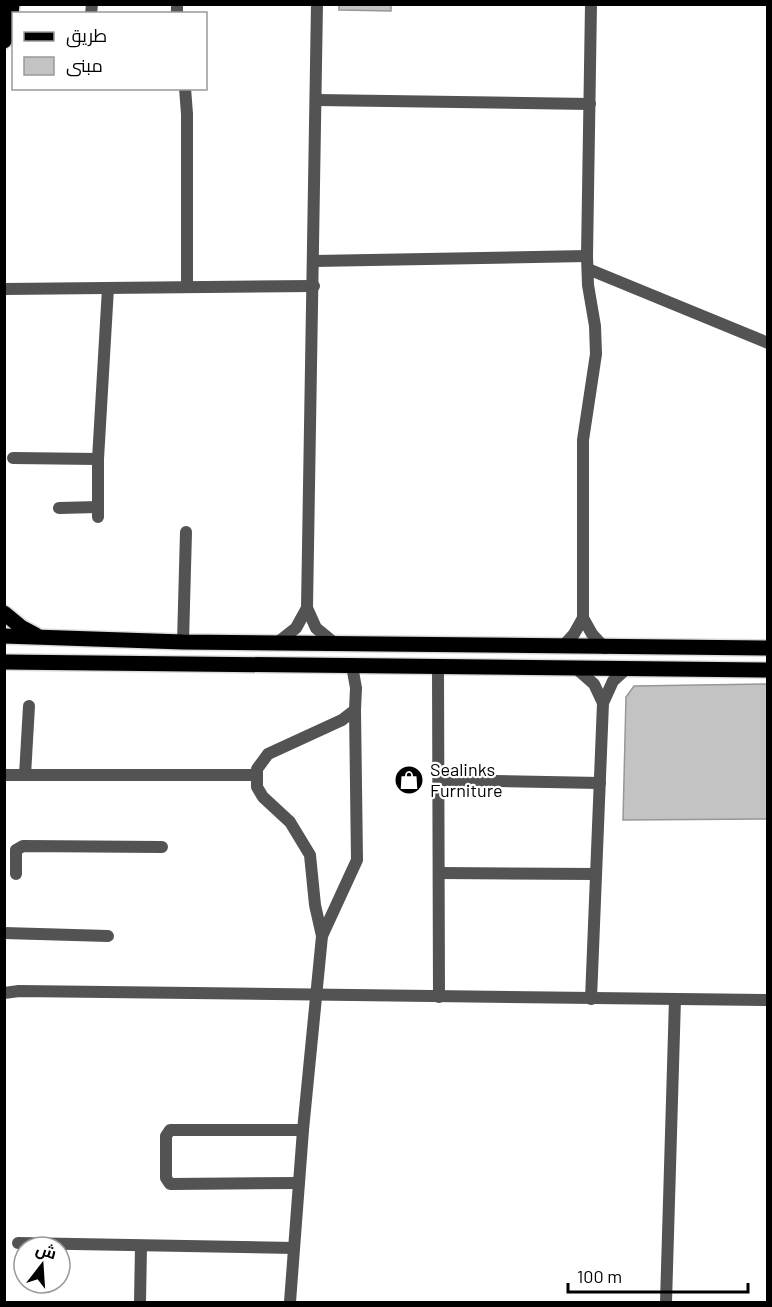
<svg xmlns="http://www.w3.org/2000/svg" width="772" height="1307" font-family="Barlow,Cairo,sans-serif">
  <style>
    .building { fill: #c3c3c3; stroke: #979797; stroke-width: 1.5 }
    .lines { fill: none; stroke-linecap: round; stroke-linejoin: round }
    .major-casing { stroke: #dbdbdb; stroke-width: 18 }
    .minor { stroke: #535353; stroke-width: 12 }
    .major { stroke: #000; stroke-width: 15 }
    .labels { text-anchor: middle; stroke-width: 4.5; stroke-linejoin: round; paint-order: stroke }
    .poi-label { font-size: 18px; fill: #000; stroke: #fff; text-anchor: start }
  </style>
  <rect width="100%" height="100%" fill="#fff"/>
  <g class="building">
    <path d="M 339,4 L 391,4 L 391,11 L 339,10 Z"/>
    <path d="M 768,684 L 768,819 L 623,820 L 626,697 L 634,686 Z"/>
  </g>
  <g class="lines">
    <g class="major-casing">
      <g id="major">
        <path d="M 4,41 L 10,25 L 12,4"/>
        <path d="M 4,613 L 21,627 L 36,635"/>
        <path d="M 4,636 L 183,642 L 768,648"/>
        <path d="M 4,662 L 768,670"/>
      </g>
    </g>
    <g class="minor">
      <path d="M 317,4 L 307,608 L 316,628 L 333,642"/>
      <path d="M 91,14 L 92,4"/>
      <path d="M 177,14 L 177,4"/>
      <path d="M 185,88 L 187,114 L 187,287"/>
      <path d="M 317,100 L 590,104"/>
      <path d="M 314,261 L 587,256"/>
      <path d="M 588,269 L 768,343"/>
      <path d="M 4,289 L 314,286"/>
      <path d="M 13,458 L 98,459"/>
      <path d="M 59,508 L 98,507"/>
      <path d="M 98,517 L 98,459 L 108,288"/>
      <path d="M 583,618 L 592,634 L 605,648"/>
      <path d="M 183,642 L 186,532"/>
      <path d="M 277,643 L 296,628 L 307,608"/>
      <path d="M 562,647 L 574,634 L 583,618 L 583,440 L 596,354 L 595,326 L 588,285 L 587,256 L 591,4"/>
      <path d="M 438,668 L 439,997"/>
      <path d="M 578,670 L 594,684 L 603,703"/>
      <path d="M 4,775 L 256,775"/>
      <path d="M 25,775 L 29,706"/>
      <path d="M 439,780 L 600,783"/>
      <path d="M 439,873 L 596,874"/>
      <path d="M 16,874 L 16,850 L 23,846 L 162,847"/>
      <path d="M 4,933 L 108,936"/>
      <path d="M 322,936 L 357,860 L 355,710"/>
      <path d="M 4,993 L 19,991 L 768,1000"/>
      <path d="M 591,999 L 603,703 L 613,681 L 625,670"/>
      <path d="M 299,1183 L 170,1184 L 166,1178 L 166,1136 L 170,1130 L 303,1130"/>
      <path d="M 18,1243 L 294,1248"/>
      <path d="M 140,1302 L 141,1246"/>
      <path d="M 290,1302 L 303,1130 L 322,936 L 315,905 L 310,855 L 290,822 L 263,797 L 257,787 L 257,769 L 268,754 L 342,720 L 355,710 L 356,688 L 352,666"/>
      <path d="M 666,1302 L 675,999"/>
    </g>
    <use href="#major" class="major"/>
  </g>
  <defs>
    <g id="shop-disc" transform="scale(1.5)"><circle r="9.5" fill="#000" stroke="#fff"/><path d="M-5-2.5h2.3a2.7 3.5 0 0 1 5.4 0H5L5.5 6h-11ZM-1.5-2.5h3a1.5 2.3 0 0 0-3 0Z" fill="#fff"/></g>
  </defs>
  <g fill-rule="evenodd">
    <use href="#shop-disc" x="409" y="780"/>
  </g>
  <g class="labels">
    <g class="poi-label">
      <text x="430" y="776">Sealinks<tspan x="430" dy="21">Furniture</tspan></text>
    </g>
  </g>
  <rect width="772" height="1307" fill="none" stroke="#000000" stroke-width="12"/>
  <rect x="12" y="12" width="195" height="78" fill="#ffffff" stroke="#999999" stroke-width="1.5"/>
  <rect x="24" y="32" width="30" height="9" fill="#000000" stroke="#999999" stroke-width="1.5"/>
  <text x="66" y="42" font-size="18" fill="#000000">طريق</text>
  <rect x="24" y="57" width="30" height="18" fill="#c3c3c3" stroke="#999999" stroke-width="1.5"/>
  <text x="66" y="72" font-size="18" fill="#000000">مبنى</text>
  <g transform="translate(42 1265) rotate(17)"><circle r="28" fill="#ffffff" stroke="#999999" stroke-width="1.5"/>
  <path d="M0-4.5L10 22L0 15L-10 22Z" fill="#000000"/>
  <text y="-9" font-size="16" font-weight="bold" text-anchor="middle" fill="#000000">ش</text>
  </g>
  <path d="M568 1283v9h180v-9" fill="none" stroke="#000000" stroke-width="3"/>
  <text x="577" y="1283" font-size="18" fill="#000000" stroke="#ffffff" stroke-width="4.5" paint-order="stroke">100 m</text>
</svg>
